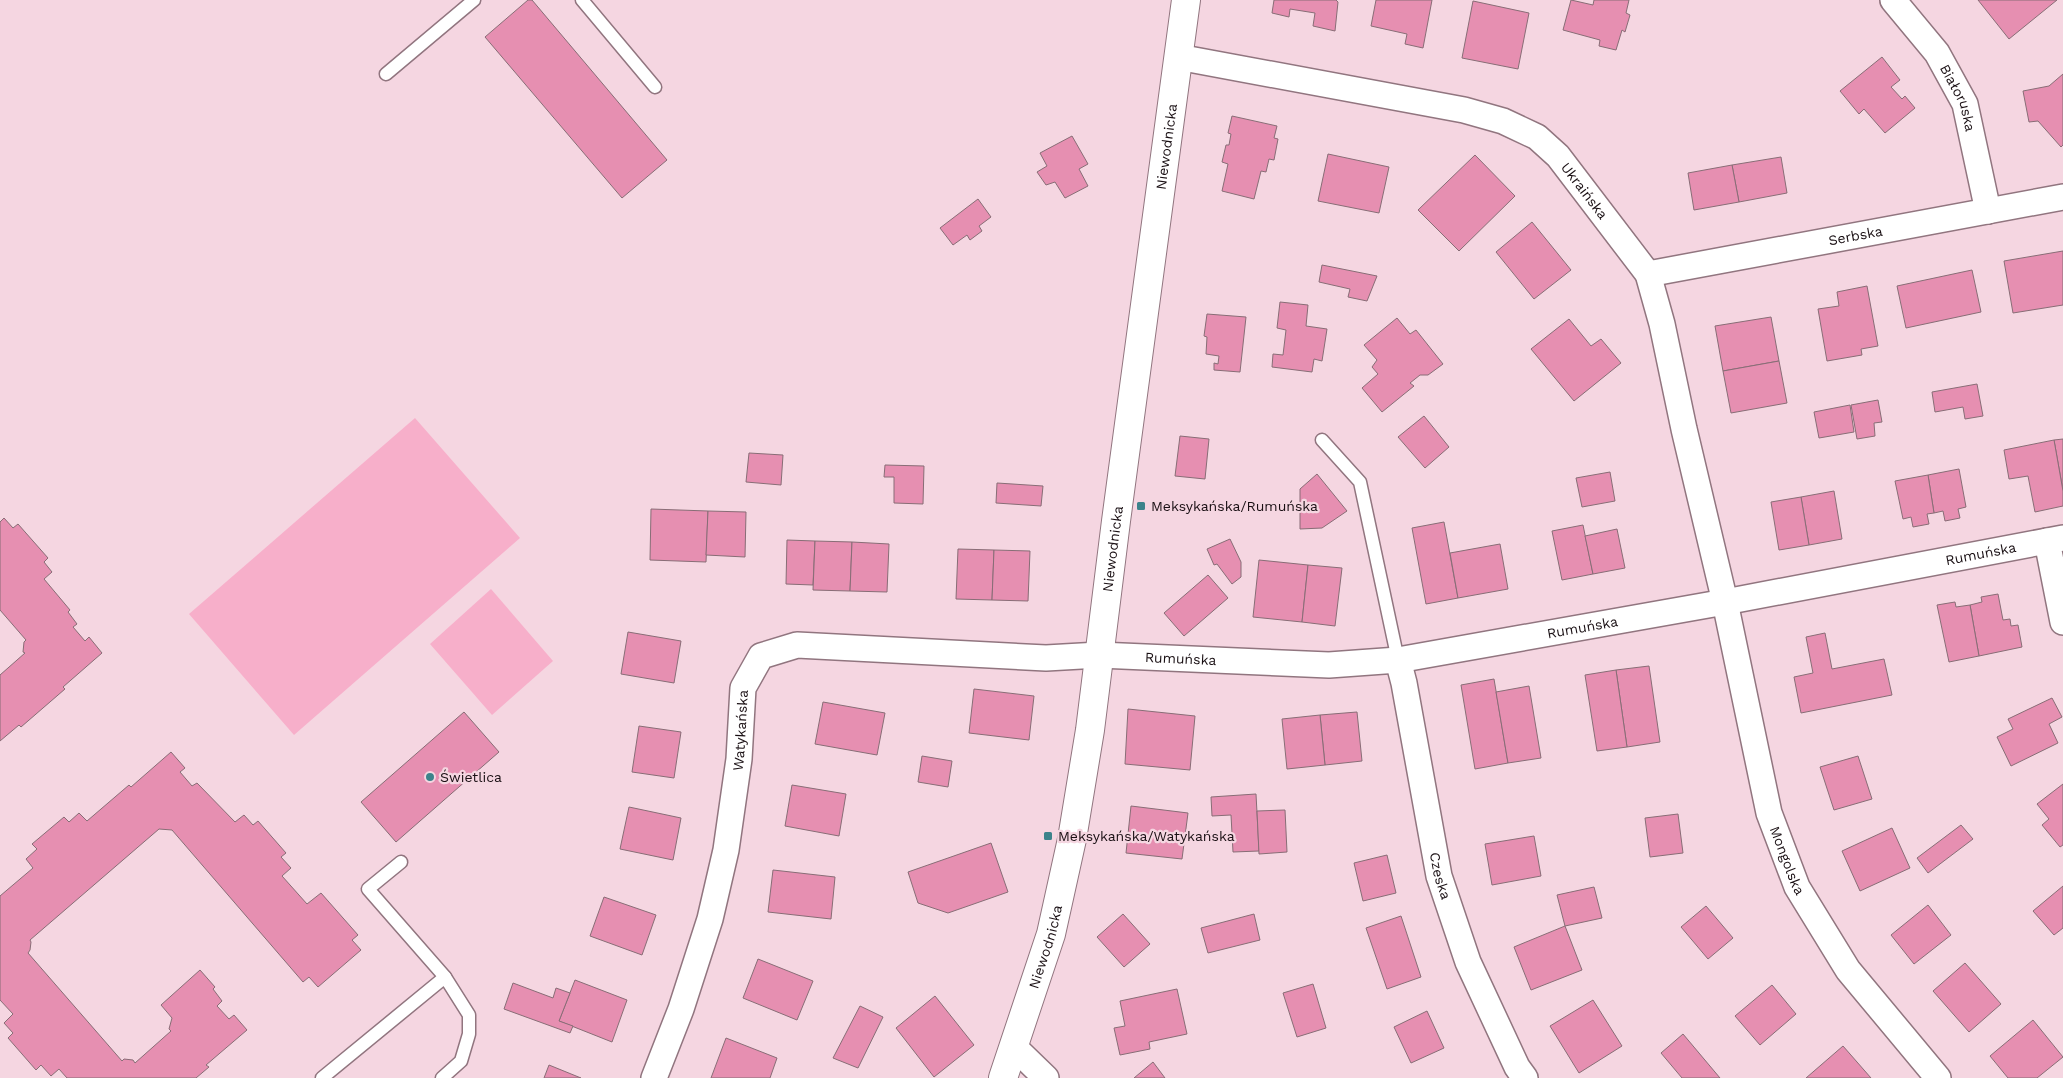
<svg xmlns="http://www.w3.org/2000/svg" width="2063" height="1078" font-family="'Work Sans',sans-serif">
  <style>
    .green { fill: #f7afca }
    .building { fill: #e68fb1; stroke: #886d76 }
    .lines { fill: none; stroke-linecap: round; stroke-linejoin: round }
    .lane-casing { stroke: #91757f; stroke-width: 15 }
    .street-casing { stroke: #91757f; stroke-width: 28 }
    .secondary-casing { stroke: #91757f; stroke-width: 30 }
    .lane { stroke: #fff; stroke-width: 12 }
    .street { stroke: #fff; stroke-width: 25 }
    .secondary { stroke: #fff; stroke-width: 28 }
    .poi-dot { fill: #3c838b; stroke: #f5d6e1; stroke-width: 2 }
    .labels { text-anchor: middle; stroke-width: 4.5; stroke-linejoin: round; paint-order: stroke }
    .street-label { font-size: 14px; fill: #190f13; stroke: #f5d6e1 }
    .poi-label { font-size: 14px; fill: #190f13; stroke: #f5d6e1; text-anchor: start }
  </style>
  <rect width="100%" height="100%" fill="#f5d6e1"/>
  <g class="green">
    <path d="M 415,418 L 520,538 L 294,735 L 189,614 Z"/>
    <path d="M 491,589 L 553,661 L 492,715 L 430,644 Z"/>
  </g>
  <g class="building">
    <path d="M 528,0 L 532,0 L 667,160 L 622,198 L 485,37 Z"/>
    <path d="M 1274,0 L 1336,0 L 1338,2 L 1335,31 L 1313,26 L 1315,13 L 1290,9 L 1289,17 L 1272,13 Z"/>
    <path d="M 1376,0 L 1432,0 L 1423,48 L 1405,44 L 1407,34 L 1371,26 Z"/>
    <path d="M 1571,0 L 1593,5 L 1594,0 L 1629,0 L 1626,13 L 1630,15 L 1625,32 L 1622,30 L 1616,50 L 1599,46 L 1600,40 L 1563,30 Z"/>
    <path d="M 1978,0 L 2057,0 L 2009,39 Z"/>
    <path d="M 1473,1 L 1529,13 L 1518,69 L 1462,58 Z"/>
    <path d="M 1882,57 L 1900,80 L 1891,87 L 1902,99 L 1905,96 L 1915,108 L 1885,133 L 1864,109 L 1859,114 L 1840,91 Z"/>
    <path d="M 2063,74 L 2063,145 L 2061,147 L 2038,121 L 2029,122 L 2023,91 L 2049,86 Z"/>
    <path d="M 1232,116 L 1277,126 L 1274,138 L 1278,139 L 1274,160 L 1269,159 L 1266,172 L 1261,171 L 1254,199 L 1222,191 L 1228,164 L 1222,162 L 1226,145 L 1229,145 L 1231,134 L 1228,133 Z"/>
    <path d="M 1072,136 L 1088,164 L 1079,169 L 1088,186 L 1065,198 L 1055,182 L 1046,185 L 1037,172 L 1047,166 L 1040,153 Z"/>
    <path d="M 1328,154 L 1389,167 L 1379,213 L 1318,201 Z"/>
    <path d="M 1475,155 L 1515,196 L 1459,251 L 1418,210 Z"/>
    <path d="M 1781,157 L 1787,193 L 1739,202 L 1732,165 Z"/>
    <path d="M 1732,165 L 1739,202 L 1694,210 L 1688,173 Z"/>
    <path d="M 978,199 L 991,217 L 979,226 L 982,231 L 970,240 L 967,235 L 953,245 L 940,228 Z"/>
    <path d="M 1532,222 L 1571,270 L 1534,299 L 1496,252 Z"/>
    <path d="M 2063,251 L 2063,305 L 2013,313 L 2004,261 Z"/>
    <path d="M 1322,265 L 1377,276 L 1367,301 L 1348,297 L 1350,289 L 1319,282 Z"/>
    <path d="M 1972,270 L 1981,312 L 1906,328 L 1897,286 Z"/>
    <path d="M 1867,286 L 1878,346 L 1861,349 L 1862,355 L 1827,361 L 1818,309 L 1839,306 L 1837,292 Z"/>
    <path d="M 1280,302 L 1308,305 L 1306,326 L 1327,329 L 1322,361 L 1314,359 L 1312,372 L 1272,367 L 1273,354 L 1283,355 L 1286,330 L 1277,328 Z"/>
    <path d="M 1207,314 L 1246,317 L 1240,372 L 1214,370 L 1214,363 L 1218,364 L 1219,356 L 1206,354 L 1207,337 L 1204,336 Z"/>
    <path d="M 1771,317 L 1779,361 L 1723,371 L 1715,326 Z"/>
    <path d="M 1397,318 L 1410,334 L 1416,330 L 1443,364 L 1428,375 L 1420,375 L 1410,383 L 1414,386 L 1382,412 L 1362,388 L 1378,374 L 1372,367 L 1377,360 L 1364,345 Z"/>
    <path d="M 1569,319 L 1591,346 L 1601,339 L 1621,363 L 1574,401 L 1531,349 Z"/>
    <path d="M 1779,361 L 1787,403 L 1731,413 L 1723,371 Z"/>
    <path d="M 1977,384 L 1983,416 L 1965,419 L 1963,407 L 1935,412 L 1932,392 Z"/>
    <path d="M 1878,400 L 1882,422 L 1874,423 L 1875,436 L 1857,439 L 1851,405 Z"/>
    <path d="M 1850,405 L 1854,432 L 1819,438 L 1814,412 Z"/>
    <path d="M 1424,416 L 1449,447 L 1425,468 L 1398,437 Z"/>
    <path d="M 1180,436 L 1209,439 L 1205,479 L 1175,476 Z"/>
    <path d="M 2063,439 L 2063,491 L 2054,440 Z"/>
    <path d="M 2054,440 L 2063,491 L 2063,506 L 2035,512 L 2028,476 L 2009,479 L 2004,450 Z"/>
    <path d="M 749,453 L 783,455 L 781,485 L 746,482 Z"/>
    <path d="M 885,465 L 924,466 L 923,504 L 894,503 L 894,477 L 884,477 Z"/>
    <path d="M 1959,469 L 1966,507 L 1958,509 L 1960,518 L 1945,521 L 1943,511 L 1934,513 L 1928,475 Z"/>
    <path d="M 1610,472 L 1615,501 L 1582,507 L 1576,478 Z"/>
    <path d="M 1317,474 L 1347,511 L 1322,528 L 1300,529 L 1300,489 Z"/>
    <path d="M 1928,475 L 1934,513 L 1927,514 L 1929,524 L 1913,527 L 1911,517 L 1903,519 L 1895,481 Z"/>
    <path d="M 997,483 L 1043,486 L 1041,506 L 996,503 Z"/>
    <path d="M 1834,491 L 1842,539 L 1809,545 L 1801,497 Z"/>
    <path d="M 1801,497 L 1809,545 L 1779,550 L 1771,502 Z"/>
    <path d="M 651,509 L 708,511 L 706,562 L 650,560 Z"/>
    <path d="M 708,511 L 746,512 L 745,557 L 706,555 Z"/>
    <path d="M 4,518 L 13,528 L 18,524 L 48,558 L 44,562 L 52,572 L 44,579 L 70,610 L 68,612 L 77,624 L 73,627 L 85,641 L 89,637 L 102,653 L 63,687 L 65,689 L 21,727 L 19,725 L 0,741 L 0,675 L 25,653 L 23,652 L 24,642 L 26,640 L 0,610 L 0,522 Z"/>
    <path d="M 1444,522 L 1458,598 L 1426,604 L 1412,528 Z"/>
    <path d="M 1583,525 L 1593,574 L 1562,580 L 1552,531 Z"/>
    <path d="M 1617,529 L 1625,568 L 1593,574 L 1585,536 Z"/>
    <path d="M 1230,539 L 1241,562 L 1241,577 L 1232,584 L 1217,564 L 1214,565 L 1207,549 Z"/>
    <path d="M 787,540 L 815,541 L 813,585 L 786,584 Z"/>
    <path d="M 815,541 L 852,542 L 850,591 L 813,590 Z"/>
    <path d="M 852,542 L 889,544 L 887,592 L 850,591 Z"/>
    <path d="M 1500,544 L 1508,589 L 1458,598 L 1450,553 Z"/>
    <path d="M 958,549 L 994,550 L 992,600 L 956,599 Z"/>
    <path d="M 994,550 L 1030,551 L 1028,601 L 992,600 Z"/>
    <path d="M 1259,560 L 1308,565 L 1302,622 L 1253,617 Z"/>
    <path d="M 1308,565 L 1342,568 L 1335,626 L 1302,622 Z"/>
    <path d="M 1208,575 L 1228,598 L 1184,636 L 1164,613 Z"/>
    <path d="M 1998,594 L 2003,620 L 2010,619 L 2011,626 L 2018,625 L 2022,647 L 1979,656 L 1970,605 L 1982,602 L 1981,597 Z"/>
    <path d="M 1955,602 L 1956,607 L 1970,605 L 1979,656 L 1949,662 L 1937,605 Z"/>
    <path d="M 628,632 L 681,641 L 674,683 L 621,674 Z"/>
    <path d="M 1825,633 L 1832,669 L 1884,659 L 1892,695 L 1801,713 L 1794,677 L 1813,673 L 1806,637 Z"/>
    <path d="M 1649,666 L 1660,742 L 1627,747 L 1616,670 Z"/>
    <path d="M 1616,670 L 1627,747 L 1597,751 L 1585,675 Z"/>
    <path d="M 1494,679 L 1508,763 L 1475,769 L 1461,685 Z"/>
    <path d="M 1529,686 L 1541,758 L 1508,763 L 1496,692 Z"/>
    <path d="M 974,689 L 1034,696 L 1029,740 L 969,733 Z"/>
    <path d="M 2052,698 L 2062,717 L 2049,724 L 2058,743 L 2011,766 L 1997,737 L 2013,729 L 2008,719 Z"/>
    <path d="M 823,702 L 885,713 L 877,755 L 815,744 Z"/>
    <path d="M 1128,709 L 1195,716 L 1190,770 L 1125,764 Z"/>
    <path d="M 464,712 L 499,752 L 396,842 L 361,802 Z"/>
    <path d="M 1357,712 L 1362,761 L 1325,765 L 1320,715 Z"/>
    <path d="M 1320,715 L 1325,765 L 1287,769 L 1282,719 Z"/>
    <path d="M 639,726 L 681,732 L 674,778 L 632,772 Z"/>
    <path d="M 171,752 L 185,768 L 180,772 L 192,786 L 197,783 L 235,822 L 244,815 L 253,825 L 258,821 L 286,853 L 281,857 L 291,868 L 282,876 L 307,904 L 321,893 L 358,935 L 352,940 L 361,950 L 318,987 L 309,977 L 303,982 L 172,830 L 159,829 L 30,940 L 31,942 L 30,950 L 28,953 L 122,1061 L 124,1059 L 133,1060 L 135,1063 L 171,1031 L 169,1029 L 172,1018 L 161,1005 L 200,970 L 215,987 L 213,989 L 222,1001 L 217,1006 L 229,1019 L 234,1015 L 247,1030 L 206,1065 L 209,1067 L 196,1078 L 67,1078 L 59,1069 L 51,1076 L 41,1065 L 36,1070 L 8,1038 L 13,1033 L 4,1023 L 13,1014 L 0,1000 L 0,896 L 33,868 L 26,859 L 37,849 L 32,844 L 64,817 L 69,822 L 79,813 L 87,821 L 129,785 L 131,787 Z"/>
    <path d="M 922,756 L 952,761 L 948,787 L 918,782 Z"/>
    <path d="M 1858,756 L 1872,799 L 1834,810 L 1820,767 Z"/>
    <path d="M 2063,784 L 2063,845 L 2060,847 L 2042,825 L 2049,819 L 2037,804 Z"/>
    <path d="M 792,785 L 846,794 L 839,836 L 785,826 Z"/>
    <path d="M 1256,794 L 1259,851 L 1233,852 L 1231,815 L 1212,816 L 1211,797 Z"/>
    <path d="M 1131,806 L 1188,813 L 1182,859 L 1126,853 Z"/>
    <path d="M 629,807 L 681,818 L 673,860 L 620,849 Z"/>
    <path d="M 1285,810 L 1287,852 L 1259,854 L 1257,811 Z"/>
    <path d="M 1678,814 L 1683,853 L 1650,857 L 1645,818 Z"/>
    <path d="M 1961,825 L 1973,839 L 1928,873 L 1917,858 Z"/>
    <path d="M 1892,828 L 1910,868 L 1860,891 L 1842,851 Z"/>
    <path d="M 1534,836 L 1541,876 L 1492,885 L 1485,844 Z"/>
    <path d="M 991,843 L 1008,892 L 948,913 L 918,903 L 908,872 Z"/>
    <path d="M 1387,855 L 1396,893 L 1363,901 L 1354,863 Z"/>
    <path d="M 773,870 L 835,877 L 831,919 L 768,912 Z"/>
    <path d="M 2063,886 L 2063,928 L 2054,935 L 2033,911 Z"/>
    <path d="M 1594,887 L 1602,918 L 1565,926 L 1557,895 Z"/>
    <path d="M 604,897 L 656,915 L 642,955 L 590,936 Z"/>
    <path d="M 1928,905 L 1951,935 L 1914,964 L 1891,935 Z"/>
    <path d="M 1706,906 L 1733,938 L 1708,959 L 1681,927 Z"/>
    <path d="M 1123,914 L 1150,944 L 1124,967 L 1097,937 Z"/>
    <path d="M 1254,914 L 1260,940 L 1208,953 L 1201,928 Z"/>
    <path d="M 1401,916 L 1421,977 L 1387,989 L 1366,928 Z"/>
    <path d="M 1565,926 L 1582,970 L 1531,990 L 1514,947 Z"/>
    <path d="M 758,959 L 813,981 L 797,1020 L 743,998 Z"/>
    <path d="M 1965,963 L 2001,1004 L 1969,1032 L 1933,991 Z"/>
    <path d="M 575,980 L 627,1000 L 612,1042 L 559,1021 Z"/>
    <path d="M 513,983 L 553,998 L 556,988 L 570,993 L 559,1021 L 573,1026 L 570,1033 L 504,1009 Z"/>
    <path d="M 1313,984 L 1326,1028 L 1297,1037 L 1283,993 Z"/>
    <path d="M 1772,985 L 1796,1014 L 1760,1045 L 1735,1016 Z"/>
    <path d="M 1177,989 L 1187,1034 L 1149,1042 L 1150,1049 L 1120,1055 L 1114,1028 L 1125,1026 L 1120,1001 Z"/>
    <path d="M 935,996 L 974,1045 L 934,1077 L 896,1028 Z"/>
    <path d="M 1593,1000 L 1622,1046 L 1579,1073 L 1550,1026 Z"/>
    <path d="M 860,1006 L 883,1017 L 858,1068 L 833,1058 Z"/>
    <path d="M 1427,1011 L 1444,1048 L 1411,1063 L 1394,1027 Z"/>
    <path d="M 2033,1020 L 2063,1057 L 2037,1078 L 2008,1078 L 1990,1056 Z"/>
    <path d="M 1683,1034 L 1720,1078 L 1682,1078 L 1661,1053 Z"/>
    <path d="M 726,1038 L 777,1058 L 770,1078 L 711,1078 Z"/>
    <path d="M 1843,1046 L 1871,1078 L 1806,1078 Z"/>
    <path d="M 1153,1062 L 1165,1078 L 1134,1078 Z"/>
    <path d="M 549,1065 L 581,1078 L 544,1078 Z"/>
  </g>
  <g class="lines">
    <g class="lane-casing">
      <g id="lane">
        <path d="M 582,0 L 655,87"/>
        <path d="M 386,74 L 474,0"/>
        <path d="M 1322,440 L 1360,482 L 1398,660"/>
        <path d="M 401,862 L 368,889 L 445,977"/>
        <path d="M 322,1078 L 445,977 L 469,1015 L 469,1034 L 461,1061 L 442,1078"/>
      </g>
    </g>
    <g class="street-casing">
      <g id="street">
        <path id="s1" d="M 1893,0 L 1937,53 L 1965,104 L 1988,211"/>
        <path id="s2" d="M 1178,57 L 1464,110 L 1503,121 L 1537,137 L 1558,156 L 1648,274 L 1662,324 L 1684,429 L 1725,602 L 1769,813 L 1797,887 L 1848,970 L 1938,1078"/>
        <path id="s3" d="M 1648,274 L 2063,197"/>
        <path d="M 2047,541 L 2063,622"/>
        <path id="s4" d="M 1398,660 L 1404,683 L 1439,876 L 1468,962 L 1517,1067 L 1525,1078"/>
        <path d="M 1014,1047 L 1046,1078"/>
        <path id="s5" d="M 654,1078 L 681,1009 L 710,919 L 726,850 L 739,759 L 743,688 L 761,656 L 797,645 L 1046,658 L 1099,655 L 1329,665 L 1398,660 L 1725,602 L 2063,538"/>
      </g>
    </g>
    <g class="secondary-casing">
      <g id="secondary">
        <path id="s6" d="M 1003,1078 L 1051,934 L 1072,839 L 1090,730 L 1116,521 L 1186,0"/>
      </g>
    </g>
    <use href="#lane" class="lane"/>
    <use href="#street" class="street"/>
    <use href="#secondary" class="secondary"/>
  </g>
  <g class="poi-dot">
    <rect x="1136" y="501" width="10" height="10" rx="2.5"/>
    <circle cx="430" cy="777" r="5"/>
    <rect x="1043" y="831" width="10" height="10" rx="2.5"/>
  </g>
  <g class="labels">
    <g class="street-label">
      <text dy="5" stroke="none"><textPath href="#s1" startOffset="119">Białoruska</textPath></text>
      <text dy="5" stroke="none"><textPath href="#s6" startOffset="948">Niewodnicka</textPath></text>
      <text dy="5" stroke="none"><textPath href="#s2" startOffset="441">Ukraińska</textPath></text>
      <text dy="5" stroke="none"><textPath href="#s3" startOffset="211">Serbska</textPath></text>
      <text dy="5" stroke="none"><textPath href="#s6" startOffset="542">Niewodnicka</textPath></text>
      <text dy="5" stroke="none"><textPath href="#s5" startOffset="1671">Rumuńska</textPath></text>
      <text dy="5" stroke="none"><textPath href="#s5" startOffset="1266">Rumuńska</textPath></text>
      <text dy="5" stroke="none"><textPath href="#s5" startOffset="861">Rumuńska</textPath></text>
      <text dy="5" stroke="none"><textPath href="#s5" startOffset="360">Watykańska</textPath></text>
      <text dy="5" stroke="none"><textPath href="#s2" startOffset="1149">Mongolska</textPath></text>
      <text dy="5" stroke="none"><textPath href="#s4" startOffset="220">Czeska</textPath></text>
      <text dy="5" stroke="none"><textPath href="#s6" startOffset="138">Niewodnicka</textPath></text>
    </g>
    <g class="poi-label">
      <text x="1151" y="511">Meksykańska/Rumuńska</text>
      <text x="440" y="782">Świetlica</text>
      <text x="1058" y="841">Meksykańska/Watykańska</text>
    </g>
  </g>
</svg>
